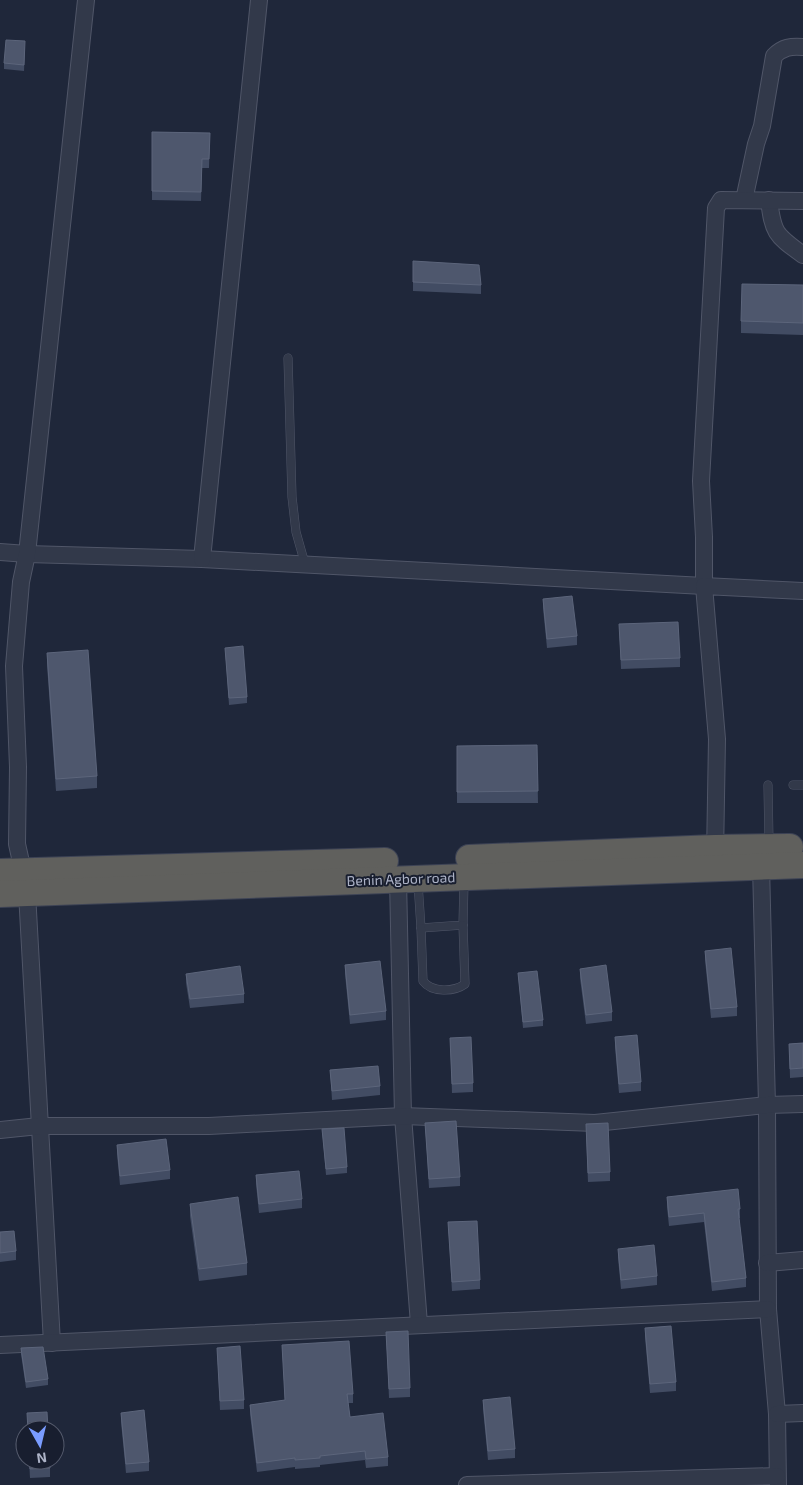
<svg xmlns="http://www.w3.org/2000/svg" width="803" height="1485" font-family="'Exo 2',sans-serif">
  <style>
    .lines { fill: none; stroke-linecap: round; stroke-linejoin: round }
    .service-casing { stroke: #505668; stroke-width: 9 }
    .minor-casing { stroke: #505668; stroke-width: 18 }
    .trunk-casing { stroke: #3d4355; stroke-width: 28 }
    .service { stroke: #32394a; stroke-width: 8 }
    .minor { stroke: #32394a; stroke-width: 16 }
    .trunk { stroke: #60605d; stroke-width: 26 }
    .wall { fill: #424c63 }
    .building { fill: #4e576d; stroke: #5c657b }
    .labels { text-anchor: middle; stroke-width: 4; stroke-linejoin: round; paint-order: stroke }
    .street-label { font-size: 14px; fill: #adb3c7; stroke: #181e2f }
  </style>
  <rect width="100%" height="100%" fill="#1f273a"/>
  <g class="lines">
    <g class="service-casing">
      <g id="service">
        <path d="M 288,358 L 292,497 L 296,532 L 305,564"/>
        <path d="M 768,785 L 769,843"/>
        <path d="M 793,785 L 803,785"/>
        <path d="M 418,883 L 421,928 L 463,925 L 464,882"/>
        <path d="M 421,928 L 423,981 C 432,993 454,992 465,984 L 463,925"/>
      </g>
    </g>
    <g class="minor-casing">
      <g id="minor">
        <path d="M 744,200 L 756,144 L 762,126 L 774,56 C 783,47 791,46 803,47"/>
        <path d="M 769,200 C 773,234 776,235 803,255"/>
        <path d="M 0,552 L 27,554 L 202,559 L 704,586 L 704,537 L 701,481 L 716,208 L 721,200 L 803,201"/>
        <path d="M 202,559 L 259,0"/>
        <path d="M 715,856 L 717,739 L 704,586 L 803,591"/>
        <path d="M 761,866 L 767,1105 L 768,1309 L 777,1414 L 778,1485"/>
        <path d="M 23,871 L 17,844 L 18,767 L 14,666 L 21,582 L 27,554 L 86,0"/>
        <path d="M 398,879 L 403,1116 L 419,1324"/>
        <path d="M 27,893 L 52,1343"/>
        <path d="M 0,1130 L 39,1126 L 209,1126 L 403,1116 L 595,1123 L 767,1105 L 803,1104"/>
        <path d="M 767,1263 L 803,1260"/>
        <path d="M 0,1345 L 768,1309"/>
        <path d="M 777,1414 L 803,1413"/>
        <path d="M 467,1485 L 777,1476"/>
      </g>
    </g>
    <g class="trunk-casing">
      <g id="trunk">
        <path d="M 469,858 L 715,848 L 790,847"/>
        <path d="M 0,872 L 385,861"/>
        <path d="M 0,894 L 803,865"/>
      </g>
    </g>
    <use href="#service" class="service"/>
    <use href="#minor" class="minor"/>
    <use href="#trunk" class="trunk"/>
  </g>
  <g class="wall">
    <path d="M 25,47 L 24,71 L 4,69 L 4,63 Z"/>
    <path d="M 152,132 L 210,133 L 209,168 L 202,168 L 201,201 L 152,200 Z"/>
    <path d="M 413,261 L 481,285 L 481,294 L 413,291 Z"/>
    <path d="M 803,285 L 803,335 L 741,333 L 741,321 Z"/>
    <path d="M 543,599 L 577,636 L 577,645 L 547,648 L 543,608 Z"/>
    <path d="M 619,624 L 680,658 L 680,667 L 621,669 Z"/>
    <path d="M 225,648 L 247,697 L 247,703 L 229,705 Z"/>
    <path d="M 47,653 L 97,776 L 97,788 L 56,791 L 47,665 Z"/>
    <path d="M 537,745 L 538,803 L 457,803 L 457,746 Z"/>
    <path d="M 705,951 L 737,1007 L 737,1016 L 711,1018 L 705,960 Z"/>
    <path d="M 345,965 L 386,1011 L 386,1020 L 350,1024 L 345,974 Z"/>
    <path d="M 580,969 L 612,1012 L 612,1021 L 586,1024 L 580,978 Z"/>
    <path d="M 518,973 L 543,1020 L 543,1026 L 523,1028 Z"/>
    <path d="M 186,974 L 244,994 L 244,1003 L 190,1008 L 186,983 Z"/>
    <path d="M 615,1037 L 641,1082 L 641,1091 L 619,1093 L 615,1047 Z"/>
    <path d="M 450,1038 L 473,1083 L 473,1092 L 452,1093 Z"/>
    <path d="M 803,1043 L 803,1077 L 790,1078 L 789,1044 Z"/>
    <path d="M 330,1070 L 380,1086 L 380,1095 L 332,1100 Z"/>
    <path d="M 425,1123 L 460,1177 L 460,1186 L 429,1188 Z"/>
    <path d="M 322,1129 L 347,1167 L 347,1173 L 326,1175 Z"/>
    <path d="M 586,1133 L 610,1172 L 610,1181 L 588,1182 Z"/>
    <path d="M 117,1145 L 170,1170 L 170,1179 L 120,1185 L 117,1154 Z"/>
    <path d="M 256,1175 L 302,1199 L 302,1208 L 259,1213 L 256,1184 Z"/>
    <path d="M 667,1197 L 740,1209 L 740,1218 L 739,1218 L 746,1278 L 746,1287 L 712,1291 L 704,1222 L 669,1226 L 667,1207 Z"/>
    <path d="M 190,1204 L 247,1263 L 247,1275 L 199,1281 L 190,1216 Z"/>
    <path d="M 448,1222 L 480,1280 L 480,1289 L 452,1291 Z"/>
    <path d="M 0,1232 L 16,1251 L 16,1260 L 0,1262 Z"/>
    <path d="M 618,1249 L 657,1276 L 657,1285 L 621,1289 L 618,1258 Z"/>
    <path d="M 645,1328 L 676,1382 L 676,1391 L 650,1393 L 645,1337 Z"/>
    <path d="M 386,1332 L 410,1388 L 410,1397 L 389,1398 Z"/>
    <path d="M 282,1345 L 353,1394 L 353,1403 L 348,1403 L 350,1417 L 388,1457 L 388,1466 L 366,1468 L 365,1460 L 320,1465 L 320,1467 L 295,1469 L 295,1467 L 257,1472 L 250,1414 L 250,1405 L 285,1400 Z"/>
    <path d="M 21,1348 L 48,1379 L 48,1385 L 26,1388 L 21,1354 Z"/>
    <path d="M 217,1348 L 244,1400 L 244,1409 L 220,1410 Z"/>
    <path d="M 483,1400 L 515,1449 L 515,1458 L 488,1460 L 483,1409 Z"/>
    <path d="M 121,1413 L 149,1462 L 149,1471 L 126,1473 L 121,1422 Z"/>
    <path d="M 29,1460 L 50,1460 L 50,1477 L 30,1478 Z"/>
  </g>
  <g class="building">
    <path d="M 6,40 L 25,41 L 24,65 L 4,63 Z"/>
    <path d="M 152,132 L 210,133 L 209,159 L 202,159 L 201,192 L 152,191 Z"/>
    <path d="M 413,261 L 479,265 L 481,285 L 413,282 Z"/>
    <path d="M 742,284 L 803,285 L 803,323 L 741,321 Z"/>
    <path d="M 572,596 L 577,636 L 547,639 L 543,599 Z"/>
    <path d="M 678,622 L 680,658 L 621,660 L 619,624 Z"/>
    <path d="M 243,646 L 247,697 L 229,698 L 225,648 Z"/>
    <path d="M 88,650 L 97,776 L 56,779 L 47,653 Z"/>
    <path d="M 537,745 L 538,791 L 457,792 L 457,746 Z"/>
    <path d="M 731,948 L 737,1007 L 711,1009 L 705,951 Z"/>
    <path d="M 380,961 L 386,1011 L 350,1015 L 345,965 Z"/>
    <path d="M 606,965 L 612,1012 L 586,1015 L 580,969 Z"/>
    <path d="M 240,966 L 244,994 L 190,999 L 186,974 Z"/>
    <path d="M 537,971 L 543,1020 L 523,1022 L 518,973 Z"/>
    <path d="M 637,1035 L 641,1082 L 619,1084 L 615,1037 Z"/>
    <path d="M 471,1037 L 473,1083 L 452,1084 L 450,1038 Z"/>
    <path d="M 803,1043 L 803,1068 L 790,1069 L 789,1044 Z"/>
    <path d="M 378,1066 L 380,1086 L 332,1091 L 330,1070 Z"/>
    <path d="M 456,1121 L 460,1177 L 429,1179 L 425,1123 Z"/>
    <path d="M 608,1123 L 610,1172 L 588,1173 L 586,1124 Z"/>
    <path d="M 344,1128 L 347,1167 L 326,1169 L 322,1129 Z"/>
    <path d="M 166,1139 L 170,1170 L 120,1176 L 117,1145 Z"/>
    <path d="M 299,1171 L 302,1199 L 259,1204 L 256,1175 Z"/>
    <path d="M 738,1189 L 740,1209 L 738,1209 L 746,1278 L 712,1282 L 704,1213 L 669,1217 L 667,1197 Z"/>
    <path d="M 238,1197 L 247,1263 L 199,1269 L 190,1204 Z"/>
    <path d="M 477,1221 L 480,1280 L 452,1282 L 448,1222 Z"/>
    <path d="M 14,1231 L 16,1251 L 0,1253 L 0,1232 Z"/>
    <path d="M 654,1245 L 657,1276 L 621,1280 L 618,1249 Z"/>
    <path d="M 671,1326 L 676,1382 L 650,1384 L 645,1328 Z"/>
    <path d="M 408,1331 L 410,1388 L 389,1389 L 386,1332 Z"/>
    <path d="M 349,1341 L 353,1394 L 347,1394 L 350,1417 L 383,1413 L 388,1457 L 366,1459 L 365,1451 L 320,1456 L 320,1458 L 295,1460 L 295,1458 L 257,1463 L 250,1405 L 285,1400 L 282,1345 Z"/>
    <path d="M 240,1346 L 244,1400 L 220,1401 L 217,1348 Z"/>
    <path d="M 43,1347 L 48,1379 L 26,1382 L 21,1348 Z"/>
    <path d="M 510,1397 L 515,1449 L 488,1451 L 483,1400 Z"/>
    <path d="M 144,1410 L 149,1462 L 126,1464 L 121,1413 Z"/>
    <path d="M 47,1412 L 48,1430 L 28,1430 L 27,1413 Z"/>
    <path d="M 29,1460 L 50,1460 L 50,1468 L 30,1469 Z"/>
  </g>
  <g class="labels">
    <g class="street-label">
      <text transform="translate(401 879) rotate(-2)" y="5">Benin Agbor road</text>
    </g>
  </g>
  <g transform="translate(40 1445) rotate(172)"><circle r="24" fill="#181e2f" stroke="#545a6c"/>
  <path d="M0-4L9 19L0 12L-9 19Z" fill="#7a9cff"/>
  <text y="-8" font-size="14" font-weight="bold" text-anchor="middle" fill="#adb3c7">N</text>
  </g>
</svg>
